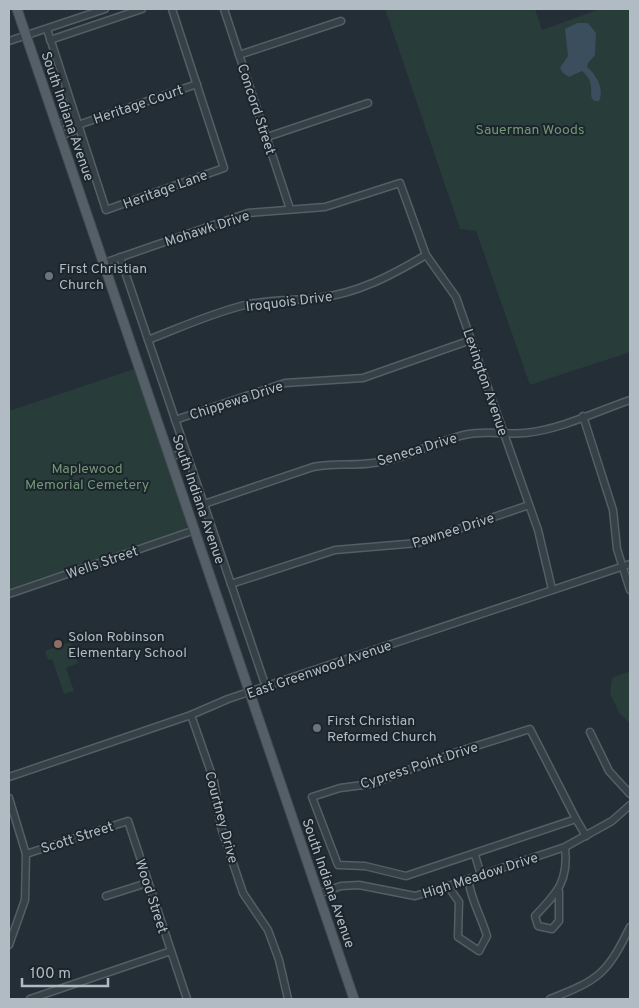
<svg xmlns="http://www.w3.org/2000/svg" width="639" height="1008" font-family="Overpass,sans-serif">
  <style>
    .green { fill: #283c39 }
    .water { fill: #3a4e5e }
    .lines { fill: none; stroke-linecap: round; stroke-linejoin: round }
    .minor-casing { stroke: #545e65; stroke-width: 9 }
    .major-casing { stroke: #404950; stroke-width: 11 }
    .minor { stroke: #364047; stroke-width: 6 }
    .major { stroke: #545f67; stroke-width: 9 }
    .worship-dot { fill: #6b7280; stroke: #1c252c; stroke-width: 2 }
    .education-dot { fill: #8d6e63; stroke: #1c252c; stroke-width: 2 }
    .labels { text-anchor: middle; stroke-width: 4; stroke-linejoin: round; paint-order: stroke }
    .street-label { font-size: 14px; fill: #b1bbc3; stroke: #1c252c }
    .park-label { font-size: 14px; fill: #729775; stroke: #1c252c }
    .poi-label { font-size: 14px; fill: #b1bbc3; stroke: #1c252c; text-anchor: start }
  </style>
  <rect width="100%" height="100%" fill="#232e37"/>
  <g class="green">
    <path d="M 385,9 L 535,9 L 542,30 L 600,9 L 630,9 L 630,352 L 530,385 L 476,231 L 460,229 Z"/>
    <path d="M 134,369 L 188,524 L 185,529 L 9,589 L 9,411 Z"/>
    <path d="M 70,642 L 78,663 L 66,668 L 74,691 L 64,694 L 52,659 L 48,660 L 45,651 Z"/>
    <path d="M 630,671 L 630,723 L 620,714 L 610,694 L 612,678 Z"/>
  </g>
  <path class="water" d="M 577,23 L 588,23 L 596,33 L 595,55 L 588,63 L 587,67 C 596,74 605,90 599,101 L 594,101 L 591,96 C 592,86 591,78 582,71 L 569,77 L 563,73 L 560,68 L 568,56 L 565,29 Z"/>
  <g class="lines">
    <g class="minor-casing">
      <g id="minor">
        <path d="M 224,9 L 290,209"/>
        <path d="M 47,29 L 106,210 L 224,168 L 172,9"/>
        <path d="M 50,40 L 142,9"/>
        <path d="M 9,41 L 105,9"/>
        <path d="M 239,55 L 341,21"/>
        <path d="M 56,125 L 72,120 L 78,125"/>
        <path d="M 60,136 L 76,130 L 78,125 L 197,84"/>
        <path d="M 267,137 L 368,103"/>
        <path d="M 120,257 L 266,687"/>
        <path d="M 104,263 L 248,213 L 325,207 L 400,183 L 426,255 L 456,297 L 538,530 L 552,589"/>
        <path d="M 148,340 C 179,328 212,313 245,305 C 269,299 293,301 317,298 C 357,294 392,275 426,255"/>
        <path d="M 583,416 L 613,510 L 617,549 L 630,590"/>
        <path d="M 175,420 L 285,383 L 363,378 L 471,340"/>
        <path d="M 170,457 L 186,452"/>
        <path d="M 204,504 L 313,467 C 333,463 353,466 373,463 C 405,459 434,442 464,435 C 485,430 504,435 525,433 C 559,430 598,411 630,400"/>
        <path d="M 231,584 L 335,550 L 418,543 L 529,505"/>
        <path d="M 9,594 L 195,530"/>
        <path d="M 191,715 L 214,781 L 221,827 L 243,893 L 268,930 L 279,960 L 288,999"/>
        <path d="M 530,729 L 576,819 L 406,876 L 365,866 L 338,865 L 312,797 L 340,788 L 371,784 L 454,753 Z"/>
        <path d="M 590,732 L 609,771 L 630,794"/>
        <path d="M 9,777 L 191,715 L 228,699 L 630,564"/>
        <path d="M 9,798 L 26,854 L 25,900 L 9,945"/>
        <path d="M 576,819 L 586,836"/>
        <path d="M 26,854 L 128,821 L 187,999"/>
        <path d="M 475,855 L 481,875"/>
        <path d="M 448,886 L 459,902 L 458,937 L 479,951 L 487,936 C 481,916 471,900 468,879"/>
        <path d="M 559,891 L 559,921 L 552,929 L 538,926 L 535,916 C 557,893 569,881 565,847"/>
        <path d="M 318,894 L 341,886 L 359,885 L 415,896 L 448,886 L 565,847 L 612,821 L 630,805"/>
        <path d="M 106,896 L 147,883"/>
        <path d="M 30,999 L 171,951"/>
        <path d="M 550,999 C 599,980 607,974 630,927"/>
      </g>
    </g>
    <g class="major-casing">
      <path id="major" d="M 17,9 L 354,999"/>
    </g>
    <use href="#minor" class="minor"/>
    <use href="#major" class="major"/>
  </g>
  <g class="worship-dot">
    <circle cx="49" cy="276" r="5"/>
    <circle cx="317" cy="728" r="5"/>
  </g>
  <circle class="education-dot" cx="58" cy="644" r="5"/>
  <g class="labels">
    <g class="street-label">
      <text transform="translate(138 104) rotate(-19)" y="5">Heritage Court</text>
      <text transform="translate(257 109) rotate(72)" y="5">Concord Street</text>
      <text transform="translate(68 116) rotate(71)" y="5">South Indiana Avenue</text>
      <text transform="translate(165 189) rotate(-20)" y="5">Heritage Lane</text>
      <text transform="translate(207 228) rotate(-18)" y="5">Mohawk Drive</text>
      <text transform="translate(289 301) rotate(-7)" y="5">Iroquois Drive</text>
      <text transform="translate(486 382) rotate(71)" y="5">Lexington Avenue</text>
      <text transform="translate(236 400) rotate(-18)" y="5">Chippewa Drive</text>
      <text transform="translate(417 449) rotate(-17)" y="5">Seneca Drive</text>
      <text transform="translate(199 499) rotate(71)" y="5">South Indiana Avenue</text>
      <text transform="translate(453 530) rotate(-18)" y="5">Pawnee Drive</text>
      <text transform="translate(102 562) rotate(-19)" y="5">Wells Street</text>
      <text transform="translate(319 669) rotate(-19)" y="5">East Greenwood Avenue</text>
      <text transform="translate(419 765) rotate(-18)" y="5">Cypress Point Drive</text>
      <text transform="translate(222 817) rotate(75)" y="5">Courtney Drive</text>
      <text transform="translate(77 837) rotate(-18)" y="5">Scott Street</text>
      <text transform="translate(480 875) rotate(-18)" y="5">High Meadow Drive</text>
      <text transform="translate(329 883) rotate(71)" y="5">South Indiana Avenue</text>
      <text transform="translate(152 896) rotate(72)" y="5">Wood Street</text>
    </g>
    <g class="park-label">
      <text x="530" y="134">Sauerman Woods</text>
      <text x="87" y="473">Maplewood<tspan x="87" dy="16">Memorial Cemetery</tspan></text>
    </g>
    <g class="poi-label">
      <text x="59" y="273">First Christian<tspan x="59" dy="16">Church</tspan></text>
      <text x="68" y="641">Solon Robinson<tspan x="68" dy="16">Elementary School</tspan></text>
      <text x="327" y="725">First Christian<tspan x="327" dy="16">Reformed Church</tspan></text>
    </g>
  </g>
  <rect width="639" height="1008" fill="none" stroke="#b1bbc3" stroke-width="20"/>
  <path d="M22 978v8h86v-8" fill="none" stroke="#b1bbc3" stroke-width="2.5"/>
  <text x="30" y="978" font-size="15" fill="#b1bbc3" stroke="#1c252c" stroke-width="4" paint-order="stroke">100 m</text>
</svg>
